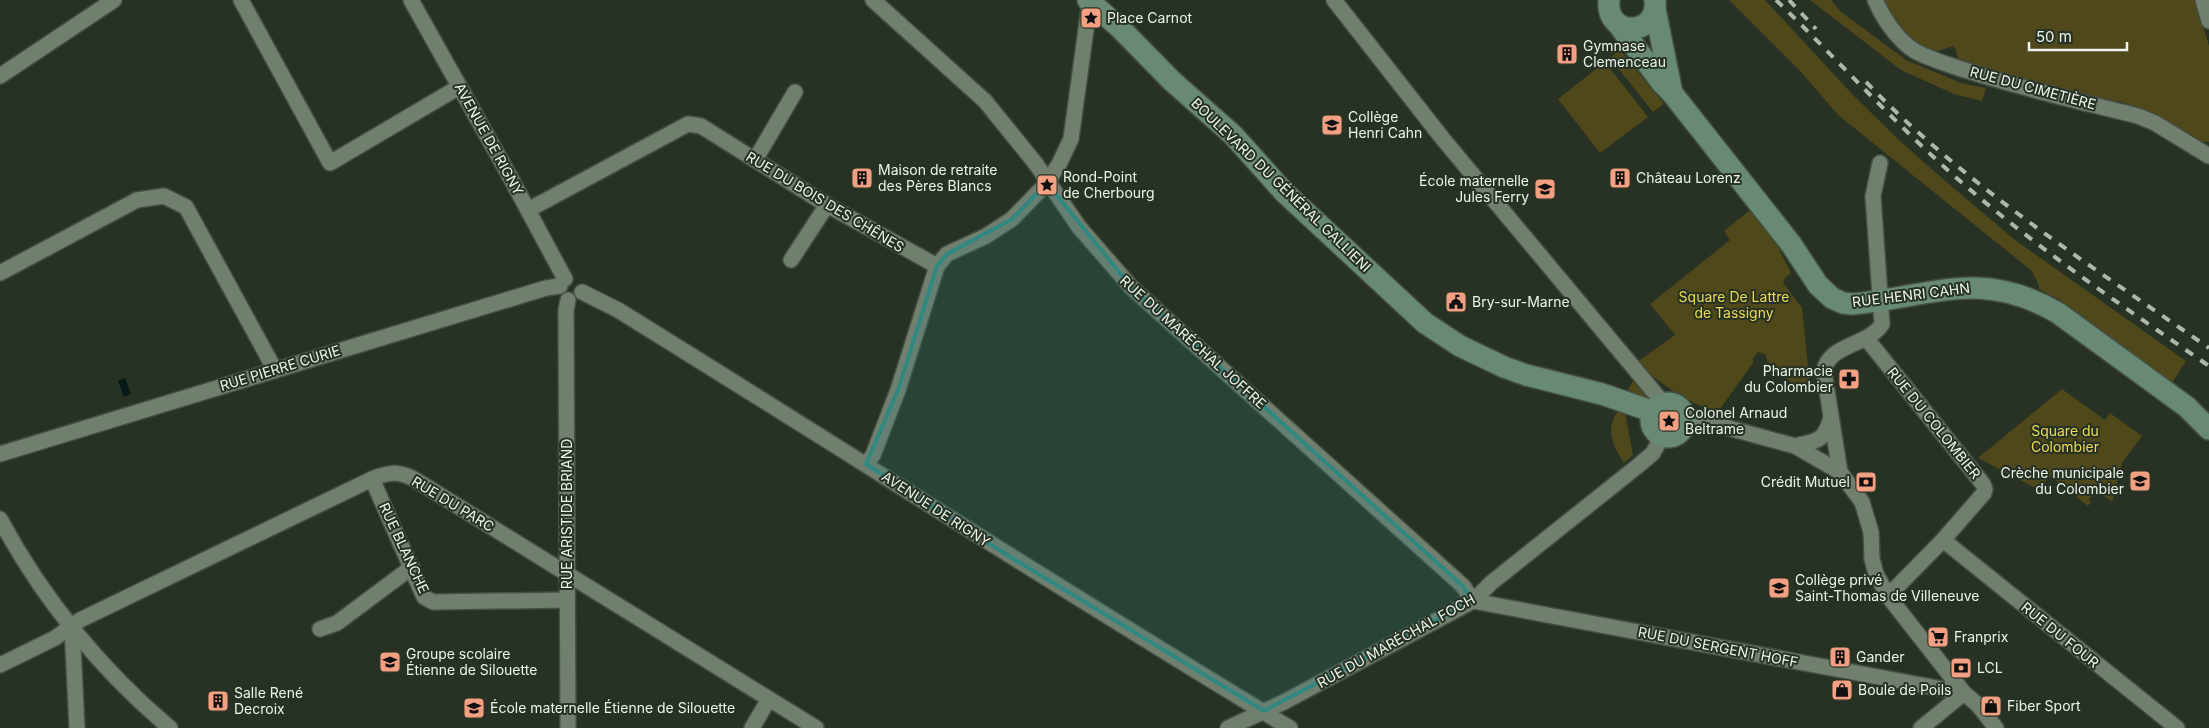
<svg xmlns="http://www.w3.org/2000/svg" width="2209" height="728" font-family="Inter,sans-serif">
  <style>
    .green { fill: #4e481b }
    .water { fill: #071916 }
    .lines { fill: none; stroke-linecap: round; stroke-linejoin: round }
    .street-casing { stroke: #444e43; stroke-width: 18 }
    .secondary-casing { stroke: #444e43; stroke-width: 24 }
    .street { stroke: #717f6f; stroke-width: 15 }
    .secondary { stroke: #688a74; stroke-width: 21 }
    .rail { stroke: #aeb7ad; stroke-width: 4; stroke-dasharray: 9 9; stroke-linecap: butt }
    .marked { fill: #308981; fill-opacity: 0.2; stroke: #308981; stroke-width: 4; stroke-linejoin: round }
    .labels { text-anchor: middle; stroke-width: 4; stroke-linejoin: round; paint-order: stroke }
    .poi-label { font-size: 14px; fill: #ecf4eb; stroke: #273225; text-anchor: start }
    .street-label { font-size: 14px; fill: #ecf4eb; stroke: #273225 }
    .park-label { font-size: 14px; fill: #ecda54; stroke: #273225 }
  </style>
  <rect width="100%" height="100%" fill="#273225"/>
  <g class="green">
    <path d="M 1729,0 L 1765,0 L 1853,95 L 1901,142 L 1943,179 L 2015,240 L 2186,361 L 2172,383 L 2058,299 L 2039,289 L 2039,286 L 2032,271 L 1838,115 L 1802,73 Z"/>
    <path d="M 1810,0 L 1831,0 L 1840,11 L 1906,60 L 1961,83 L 1986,88 L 1982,101 L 1954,94 L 1901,70 Z"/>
    <path d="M 1875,0 L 2195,0 L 2209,46 L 2209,142 L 2201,142 L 2128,107 L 2126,103 L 2118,101 L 2116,103 L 1957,63 L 1958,57 L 1954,46 L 1931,53 L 1911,45 Z"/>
    <path d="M 1620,50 L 1664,104 L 1653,112 L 1610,58 Z"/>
    <path d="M 1605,62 L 1648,117 L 1600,153 L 1558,99 Z"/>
    <path d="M 1750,210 L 1777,245 L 1791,273 L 1785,278 L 1783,283 L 1802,308 L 1810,385 L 1795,386 L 1768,362 L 1765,354 L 1758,352 L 1753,358 L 1753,363 L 1717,413 C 1687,402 1660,384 1637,362 L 1675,335 L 1650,304 L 1730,240 L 1724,231 Z"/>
    <path d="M 1634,380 L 1652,398 L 1652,401 L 1625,394 Z"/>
    <path d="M 2062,389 L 2105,420 L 2110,413 L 2142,436 L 2122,463 L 2112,502 L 2096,490 L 2089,500 L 2091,502 L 2088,506 L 2050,476 L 2039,490 L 1978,458 Z"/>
    <path d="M 1619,410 L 1625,413 L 1633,455 L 1624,463 C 1613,446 1604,429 1619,410 Z"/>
    <circle cx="1669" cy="421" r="7"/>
  </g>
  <path class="water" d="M 125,378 L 131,394 L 124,397 L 118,381 Z"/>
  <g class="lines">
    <g class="street-casing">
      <g id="street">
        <path d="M 241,0 L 330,163 L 459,87"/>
        <path d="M 411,0 L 509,175 L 565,279"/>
        <path d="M 873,0 L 985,101 L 1036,164 L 1079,227 L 1132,288 L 1463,586 L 1473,601"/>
        <path d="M 1334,0 L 1443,139 L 1664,404"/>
        <path d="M 1875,0 C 1883,18 1897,40 1915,51 C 1931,60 1950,65 1968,71 C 2024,89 2082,102 2138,116 L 2155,123 L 2209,156"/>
        <path d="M 2203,0 L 2209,21"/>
        <path d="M 0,76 L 114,0"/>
        <path d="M 755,160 L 795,92"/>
        <path d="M 1880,163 L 1873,196 L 1882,324 C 1869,346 1827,344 1824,372 L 1840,472 L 1862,502 L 1871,532 L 1872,559 L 1876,574 L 1888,596 L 1964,693 L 1978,705 L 1996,728"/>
        <path d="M 528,210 L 688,124 L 701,126 L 827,205 L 937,266"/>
        <path d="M 791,260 L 827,205"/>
        <path d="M 0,273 L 137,200 L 164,196 L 186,207 L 275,370"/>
        <path d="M 582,292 L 618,310 C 843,449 1064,592 1290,728"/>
        <path d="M 1866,338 L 1983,484 L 1985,489 L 1984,493 L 1943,540 L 1888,596"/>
        <path d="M 1685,416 L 1795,446 L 1840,472"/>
        <path d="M 1795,446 C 1819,440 1823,442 1831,418"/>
        <path d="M 0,454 L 546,288 L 560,286"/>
        <path d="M 866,464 L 873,455 L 898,390 L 937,266 L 947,254 L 986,236 L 1012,219 L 1047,183 L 1059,164 L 1071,139 L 1090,0"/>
        <path d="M 372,479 L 424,597 L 433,602 L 567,600"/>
        <path d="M 0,519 C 42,598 102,671 170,728"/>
        <path d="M 1943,540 L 2177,728"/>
        <path d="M 1473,601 L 1964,693"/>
        <path d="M 72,626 L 77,728"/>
        <path d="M 320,629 L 337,623 L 412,567"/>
        <path d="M 0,665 L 55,638 L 80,620 L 372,479 C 388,472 399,471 414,479 L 816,728"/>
        <path d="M 568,728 L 566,310 L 568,300"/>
        <path d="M 752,728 L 769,699"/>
        <path d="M 1228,728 L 1284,702 L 1473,601 L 1491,583 L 1639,465 L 1653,453 L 1662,436"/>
        <path d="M 1921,728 L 1964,693"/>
      </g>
    </g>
    <g class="secondary-casing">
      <g id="secondary">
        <path d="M 1088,0 L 1119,27 L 1172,81 L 1233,135 L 1284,192 L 1425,323 L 1460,346 L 1504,367 L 1526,375 L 1602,394 L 1654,412"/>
        <path d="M 1609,0 C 1605,38 1659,37 1655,0"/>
        <path d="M 1655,9 L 1672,93"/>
        <path d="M 1618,24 L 1662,83 L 1672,93 L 1791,244 L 1818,285 L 1832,298 L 1843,303 L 1853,304 C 1934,296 1981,268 2058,313 L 2187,407 L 2209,429"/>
        <circle cx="1668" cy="420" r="17"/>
      </g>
    </g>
    <use href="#street" class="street"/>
    <use href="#secondary" class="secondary"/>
    <g class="rail">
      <path d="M 1776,0 C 1838,60 1895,124 1960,181 C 2038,249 2124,307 2209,366"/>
      <path d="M 1789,0 L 1816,29"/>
      <path d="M 1866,82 C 1967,187 2090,265 2209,348"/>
    </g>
  </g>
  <path class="marked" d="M 1047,183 L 1132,288 L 1463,586 L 1473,601 L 1264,711 L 1007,555 L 866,464 L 898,390 L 937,266 L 947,254 L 1012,219 Z"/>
  <defs>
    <g id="sight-square" transform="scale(1.125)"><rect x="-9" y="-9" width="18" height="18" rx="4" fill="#f39f82" stroke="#273225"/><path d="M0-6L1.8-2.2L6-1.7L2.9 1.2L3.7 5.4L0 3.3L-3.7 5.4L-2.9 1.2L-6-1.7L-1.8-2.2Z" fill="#111"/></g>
    <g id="building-square" transform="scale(1.125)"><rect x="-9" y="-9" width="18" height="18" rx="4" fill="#f39f82" stroke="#273225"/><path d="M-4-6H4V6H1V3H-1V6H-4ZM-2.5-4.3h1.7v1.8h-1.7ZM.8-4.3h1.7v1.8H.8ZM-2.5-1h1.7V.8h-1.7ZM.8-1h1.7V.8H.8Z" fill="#111"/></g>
    <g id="school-square" transform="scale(1.125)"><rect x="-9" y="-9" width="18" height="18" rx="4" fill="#f39f82" stroke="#273225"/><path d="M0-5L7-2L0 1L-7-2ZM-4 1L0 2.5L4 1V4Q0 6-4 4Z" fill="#111"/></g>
    <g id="civic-square" transform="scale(1.125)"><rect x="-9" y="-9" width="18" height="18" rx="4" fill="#f39f82" stroke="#273225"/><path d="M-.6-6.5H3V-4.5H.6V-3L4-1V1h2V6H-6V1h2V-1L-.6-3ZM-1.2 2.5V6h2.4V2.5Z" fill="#111"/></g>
    <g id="pharmacy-square" transform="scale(1.125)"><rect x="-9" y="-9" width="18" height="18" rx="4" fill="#f39f82" stroke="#273225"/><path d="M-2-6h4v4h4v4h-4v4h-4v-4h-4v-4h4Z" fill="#111"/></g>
    <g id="bank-square" transform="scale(1.125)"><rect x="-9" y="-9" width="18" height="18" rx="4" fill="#f39f82" stroke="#273225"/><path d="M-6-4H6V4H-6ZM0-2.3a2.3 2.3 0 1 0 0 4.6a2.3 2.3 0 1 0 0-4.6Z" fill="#111"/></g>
    <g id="supermarket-square" transform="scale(1.125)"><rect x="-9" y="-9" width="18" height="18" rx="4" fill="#f39f82" stroke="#273225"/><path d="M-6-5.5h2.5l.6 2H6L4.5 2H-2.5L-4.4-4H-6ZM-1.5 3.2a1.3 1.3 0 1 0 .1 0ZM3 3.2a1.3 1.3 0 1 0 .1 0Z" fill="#111"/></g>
    <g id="shop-square" transform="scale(1.125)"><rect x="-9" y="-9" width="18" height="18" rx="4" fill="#f39f82" stroke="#273225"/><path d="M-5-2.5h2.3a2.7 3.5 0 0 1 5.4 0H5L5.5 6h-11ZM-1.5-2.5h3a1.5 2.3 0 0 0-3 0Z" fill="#111"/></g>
  </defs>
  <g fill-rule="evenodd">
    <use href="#sight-square" x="1091" y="18"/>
    <use href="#building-square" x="1567" y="54"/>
    <use href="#school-square" x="1332" y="125"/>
    <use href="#building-square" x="862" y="178"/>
    <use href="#building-square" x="1620" y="178"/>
    <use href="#sight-square" x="1047" y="185"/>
    <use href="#school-square" x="1545" y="189"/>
    <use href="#civic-square" x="1456" y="302"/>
    <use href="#pharmacy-square" x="1849" y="379"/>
    <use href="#sight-square" x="1669" y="421"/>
    <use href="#school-square" x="2140" y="481"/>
    <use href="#bank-square" x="1866" y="482"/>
    <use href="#school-square" x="1779" y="588"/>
    <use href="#supermarket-square" x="1938" y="637"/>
    <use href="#building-square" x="1840" y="657"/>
    <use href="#school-square" x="390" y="662"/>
    <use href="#bank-square" x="1961" y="668"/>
    <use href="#shop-square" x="1842" y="690"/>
    <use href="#building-square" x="218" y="701"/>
    <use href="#shop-square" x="1991" y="706"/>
    <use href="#school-square" x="474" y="708"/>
  </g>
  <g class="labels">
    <g class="poi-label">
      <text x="1107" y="23">Place Carnot</text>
      <text x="1583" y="51">Gymnase<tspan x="1583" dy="16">Clemenceau</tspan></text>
      <text x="1348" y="122">Collège<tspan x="1348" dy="16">Henri Cahn</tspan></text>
      <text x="878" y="175">Maison de retraite<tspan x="878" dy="16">des Pères Blancs</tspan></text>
      <text x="1063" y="182">Rond-Point<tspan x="1063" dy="16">de Cherbourg</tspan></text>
      <text x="1636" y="183">Château Lorenz</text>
      <text x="1529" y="186" text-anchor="end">École maternelle<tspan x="1529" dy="16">Jules Ferry</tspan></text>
      <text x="1472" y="307">Bry-sur-Marne</text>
      <text x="1833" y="376" text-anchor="end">Pharmacie<tspan x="1833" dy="16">du Colombier</tspan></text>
      <text x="1685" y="418">Colonel Arnaud<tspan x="1685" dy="16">Beltrame</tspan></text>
      <text x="2124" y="478" text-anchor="end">Crèche municipale<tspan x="2124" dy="16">du Colombier</tspan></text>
      <text x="1850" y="487" text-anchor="end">Crédit Mutuel</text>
      <text x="1795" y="585">Collège privé<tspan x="1795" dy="16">Saint-Thomas de Villeneuve</tspan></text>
      <text x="1954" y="642">Franprix</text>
      <text x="406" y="659">Groupe scolaire<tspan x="406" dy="16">Étienne de Silouette</tspan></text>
      <text x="1856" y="662">Gander</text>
      <text x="1977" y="673">LCL</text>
      <text x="1858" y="695">Boule de Poils</text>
      <text x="234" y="698">Salle René<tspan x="234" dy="16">Decroix</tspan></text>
      <text x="2007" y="711">Fiber Sport</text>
      <text x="490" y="713">École maternelle Étienne de Silouette</text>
    </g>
    <g class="street-label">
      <text transform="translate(2033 88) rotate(15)" y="5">RUE DU CIMETIÈRE</text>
      <text transform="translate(489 139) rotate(61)" y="5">AVENUE DE RIGNY</text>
      <text transform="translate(1281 185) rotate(44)" y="5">BOULEVARD DU GÉNÉRAL GALLIENI</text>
      <text transform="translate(825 202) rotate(31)" y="5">RUE DU BOIS DES CHÊNES</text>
      <text transform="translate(1911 295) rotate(-7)" y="5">RUE HENRI CAHN</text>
      <text transform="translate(1193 342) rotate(42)" y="5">RUE DU MARÉCHAL JOFFRE</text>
      <text transform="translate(280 368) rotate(-17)" y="5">RUE PIERRE CURIE</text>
      <text transform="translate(1934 423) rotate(51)" y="5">RUE DU COLOMBIER</text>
      <text transform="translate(453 504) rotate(31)" y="5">RUE DU PARC</text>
      <text transform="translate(936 509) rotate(33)" y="5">AVENUE DE RIGNY</text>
      <text transform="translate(567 514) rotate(-90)" y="5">RUE ARISTIDE BRIAND</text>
      <text transform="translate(404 548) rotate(65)" y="5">RUE BLANCHE</text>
      <text transform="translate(2060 635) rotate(39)" y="5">RUE DU FOUR</text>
      <text transform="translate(1396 641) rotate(-29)" y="5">RUE DU MARÉCHAL FOCH</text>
      <text transform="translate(1718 647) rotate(11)" y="5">RUE DU SERGENT HOFF</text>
    </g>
    <g class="park-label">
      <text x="1734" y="302">Square De Lattre<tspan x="1734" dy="16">de Tassigny</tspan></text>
      <text x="2065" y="436">Square du<tspan x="2065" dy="16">Colombier</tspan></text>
    </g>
  </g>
  <path d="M2029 42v8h98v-8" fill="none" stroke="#ecf4eb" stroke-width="2.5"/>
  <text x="2036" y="42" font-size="15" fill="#ecf4eb" stroke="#273225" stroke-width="4" paint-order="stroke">50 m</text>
</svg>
